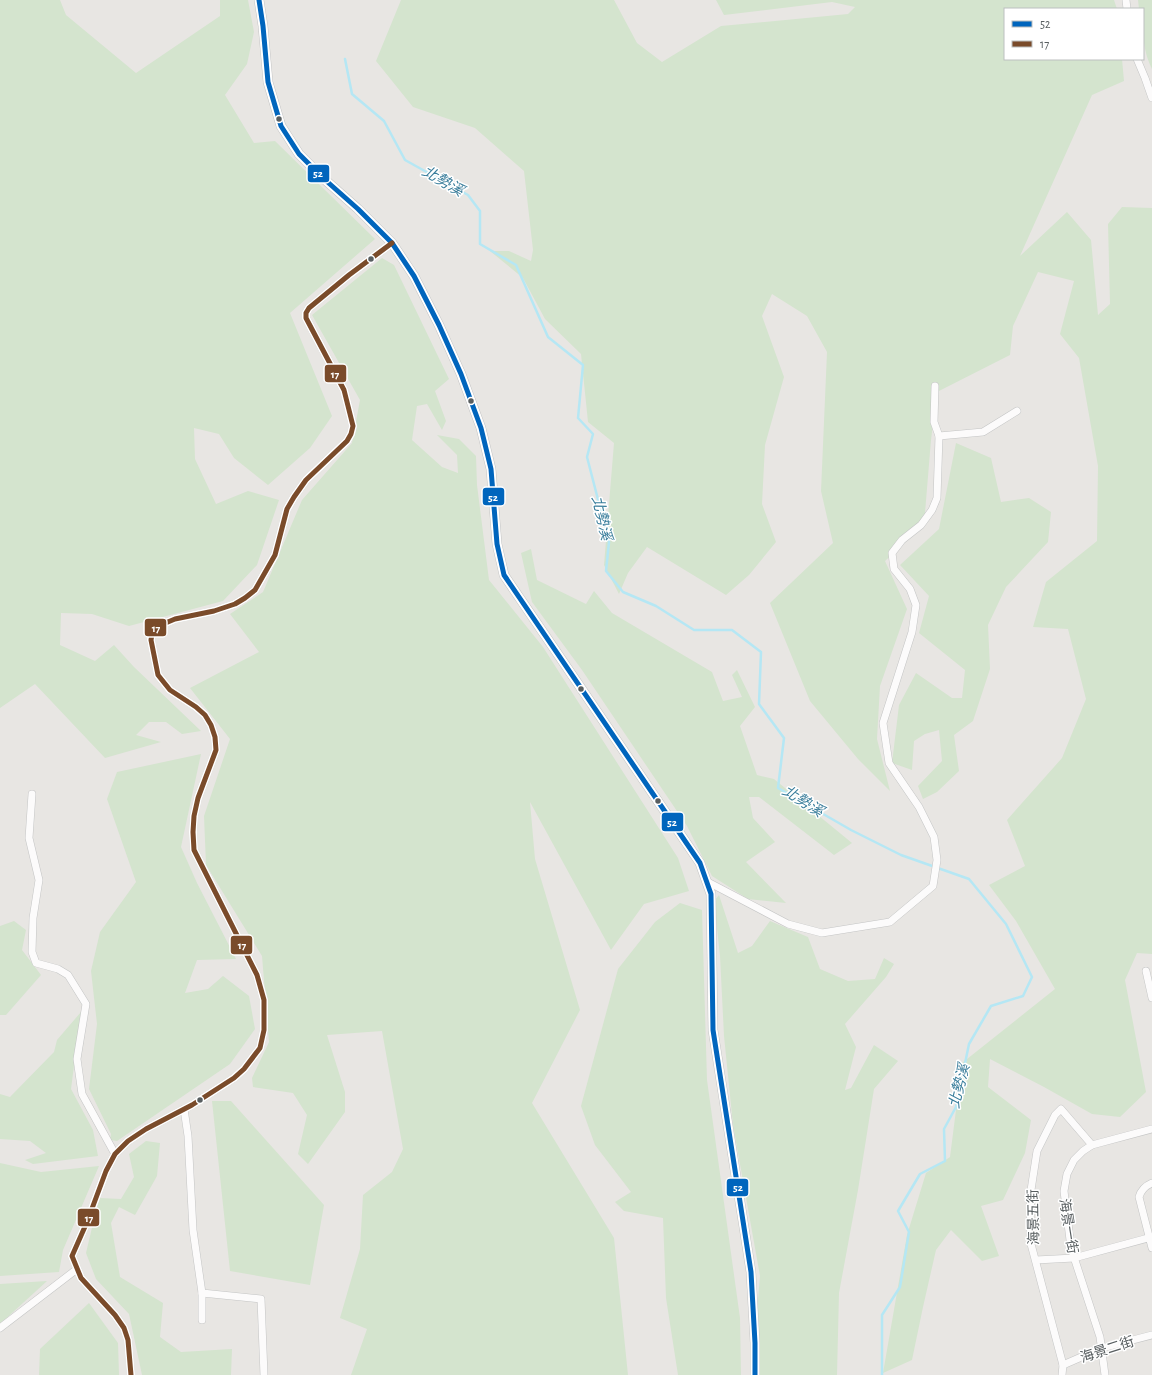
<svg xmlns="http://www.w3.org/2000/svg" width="1152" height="1375" font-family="'Alegreya Sans','Noto Sans TC',sans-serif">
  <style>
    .green { fill: #d4e4ce }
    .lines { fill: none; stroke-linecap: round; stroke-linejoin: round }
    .stream { stroke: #b5e7f4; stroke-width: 2.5 }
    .minor-casing { stroke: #c4c5c5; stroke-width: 8 }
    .tertiary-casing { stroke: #c4c5c5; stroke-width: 10 }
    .minor { stroke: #fcfbfb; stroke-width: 7 }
    .tertiary { stroke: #fcfbfb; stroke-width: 9 }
    .bus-1-casing { stroke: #fff; stroke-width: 8 }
    .bus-2-casing { stroke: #fff; stroke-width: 8 }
    .bus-1 { stroke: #0065bd; stroke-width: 5 }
    .bus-2 { stroke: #7a4b2a; stroke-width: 5 }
    .bus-dot { fill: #585e60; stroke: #fff; stroke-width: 1.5 }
    .labels { text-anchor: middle; stroke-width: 3; stroke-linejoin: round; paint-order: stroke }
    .street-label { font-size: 14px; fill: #585e60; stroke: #fff }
    .water-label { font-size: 15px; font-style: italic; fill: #397d9b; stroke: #fff }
    .line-badge { stroke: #fff; stroke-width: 1.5 }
    .badge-label { font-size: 11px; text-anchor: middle; font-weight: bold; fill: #fff }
  </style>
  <rect width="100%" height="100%" fill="#e8e6e3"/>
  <g class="green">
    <path d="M 0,0 L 60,0 L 66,15 L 136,73 L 220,16 L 220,0 L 248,0 L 254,32 L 247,64 L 225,95 L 254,143 L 275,141 L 375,239 L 290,313 L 332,416 L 310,448 L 268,485 L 234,458 L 219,434 L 194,428 L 195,459 L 216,504 L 248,491 L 279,500 L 257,565 L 223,601 L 129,626 L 92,614 L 61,613 L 60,645 L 95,661 L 114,645 L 134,667 L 201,731 L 182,734 L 166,722 L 149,722 L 136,735 L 161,742 L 105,758 L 35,684 L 0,708 Z"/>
    <path d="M 401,0 L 614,0 L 637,43 L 662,62 L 721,26 L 848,14 L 855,7 L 832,2 L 724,15 L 716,0 L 1114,0 L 1117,9 L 1005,9 L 1005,59 L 1122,59 L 1124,81 L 1092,95 L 1020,256 L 1067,212 L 1091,240 L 1098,315 L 1110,304 L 1108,224 L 1122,207 L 1152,208 L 1152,954 L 1137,953 L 1125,980 L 1146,1092 L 1120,1117 L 1092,1114 L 1044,1087 L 990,1059 L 988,1087 L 1031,1120 L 1025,1153 L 1003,1200 L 981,1206 L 999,1256 L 982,1261 L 951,1230 L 936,1250 L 923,1307 L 912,1360 L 883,1373 L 907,1235 L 926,1173 L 950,1157 L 962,1063 L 1055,989 L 1016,921 L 989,885 L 1025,866 L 1007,820 L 1062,758 L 1086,699 L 1068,629 L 1033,627 L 1046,582 L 1097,541 L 1098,466 L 1079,358 L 1060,334 L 1074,281 L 1038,272 L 1013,326 L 1010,355 L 937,392 L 931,440 L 924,525 L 885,561 L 907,609 L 880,686 L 877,739 L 890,791 L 858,759 L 810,701 L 770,603 L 833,543 L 821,491 L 827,352 L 807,316 L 772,294 L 762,316 L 784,377 L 765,445 L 762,504 L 776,542 L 749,575 L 726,595 L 647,547 L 628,573 L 619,594 L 604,565 L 614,443 L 588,422 L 581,354 L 545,319 L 523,278 L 490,251 L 509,251 L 531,261 L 533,250 L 524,171 L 475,128 L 413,107 L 376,61 Z"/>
    <path d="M 1138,0 L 1152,0 L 1152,69 C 1142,48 1143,32 1143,9 L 1139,9 Z"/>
    <path d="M 382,258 L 394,265 L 449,379 L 435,391 L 446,421 L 442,430 L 427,404 L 417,406 L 412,440 L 442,467 L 458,473 L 457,455 L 437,435 L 459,439 L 476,456 L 477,485 L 489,580 L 543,647 L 678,858 L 689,891 L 644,904 L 611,950 L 530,802 L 535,859 L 580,1010 L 532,1103 L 614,1238 L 628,1375 L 351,1375 L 367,1329 L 340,1318 L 360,1249 L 363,1195 L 392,1172 L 403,1149 L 382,1031 L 327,1035 L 345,1092 L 345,1112 L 308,1164 L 298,1154 L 307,1115 L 293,1093 L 253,1087 L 252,1078 L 269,1042 L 262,956 L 206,865 L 204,816 L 230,739 L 190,688 L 259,652 L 230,614 L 263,592 L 302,500 L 352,443 L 360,400 L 312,315 Z"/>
    <path d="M 956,443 L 991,458 L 1001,502 L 1029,498 L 1051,512 L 1048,542 L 1006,587 L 988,625 L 990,669 L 973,721 L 954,735 L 959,771 L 937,792 L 923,799 L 918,786 L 942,761 L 939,730 L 925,734 L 914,741 L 912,770 L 892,763 L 899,705 L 916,673 L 952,698 L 962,698 L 965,670 L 919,633 L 929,596 L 900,565 L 939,529 Z"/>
    <path d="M 531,549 L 537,580 L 586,604 L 594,591 L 612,613 L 712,672 L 723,701 L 742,697 L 732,675 L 737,670 L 755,707 L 740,726 L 757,775 L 774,779 L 852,843 L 834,855 L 759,797 L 749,797 L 753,818 L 775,842 L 746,862 L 786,903 L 748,899 L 712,876 L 687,826 L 582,670 L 532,602 L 521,553 Z"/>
    <path d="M 201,754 L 181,847 L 197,883 L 236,959 L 197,960 L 185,993 L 208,989 L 223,976 L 249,996 L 255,1029 L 230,1064 L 117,1141 L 110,1140 L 111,1134 L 89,1089 L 97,1024 L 91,971 L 100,932 L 136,882 L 107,799 L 117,772 Z"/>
    <path d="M 719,895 L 738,953 L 752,946 L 770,921 L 808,937 L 820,969 L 848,981 L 875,979 L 884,958 L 894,964 L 886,977 L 845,1024 L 856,1047 L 845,1090 L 851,1088 L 874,1045 L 898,1061 L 874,1089 L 858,1190 L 839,1293 L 837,1375 L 757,1375 L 757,1311 L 760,1276 L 733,1125 L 724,1036 L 720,956 L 714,901 Z"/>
    <path d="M 680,903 L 702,910 L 707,1080 L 740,1318 L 741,1375 L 678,1375 L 666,1298 L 663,1218 L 624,1211 L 615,1202 L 631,1192 L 595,1145 L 581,1106 L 618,969 L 655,922 Z"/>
    <path d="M 14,921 L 26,930 L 22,950 L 41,975 L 6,1015 L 0,1015 L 0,926 Z"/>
    <path d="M 81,1012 L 71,1089 L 93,1130 L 98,1156 L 33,1164 L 25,1160 L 46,1153 L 30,1141 L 0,1139 L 0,1094 L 10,1097 L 54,1052 L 57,1040 Z"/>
    <path d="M 212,1101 L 231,1101 L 324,1205 L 310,1285 L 230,1271 Z"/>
    <path d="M 146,1141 L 160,1143 L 157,1176 L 135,1215 L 119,1207 L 111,1223 L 120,1277 L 163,1303 L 160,1337 L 181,1352 L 232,1349 L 231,1375 L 142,1375 L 129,1314 L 96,1279 L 86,1253 L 99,1198 L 121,1199 L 134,1177 L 129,1154 Z"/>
    <path d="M 0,1163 L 41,1172 L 99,1166 L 63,1250 L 59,1272 L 0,1276 Z"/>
    <path d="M 47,1281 L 0,1324 L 0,1284 Z"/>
    <path d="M 89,1303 L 118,1343 L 119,1375 L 39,1375 L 40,1349 Z"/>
  </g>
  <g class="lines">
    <path class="stream" d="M 345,59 L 352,94 L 384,121 L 405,160 L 468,195 L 480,211 L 480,244 L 516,265 L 548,337 L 583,365 L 578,418 L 593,434 L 587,457 L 609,542 L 606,571 L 623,592 L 656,606 L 694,630 L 732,630 L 761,652 L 759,704 L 784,738 L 778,788 L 851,830 L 901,855 L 969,879 L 1006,924 L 1032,977 L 1023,996 L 991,1006 L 969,1044 L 956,1107 L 944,1129 L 945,1161 L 920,1174 L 898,1211 L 909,1232 L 900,1287 L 882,1315 L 882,1375"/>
    <g class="minor-casing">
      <g id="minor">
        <path d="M 1126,0 L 1127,9"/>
        <path d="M 1137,59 L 1145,78 L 1152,98"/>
        <path d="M 939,436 L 983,432 L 1017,411"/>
        <path d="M 32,794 L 29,838 L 39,880 L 33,918 L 32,952 L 36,963 L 58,969 L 68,975 L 86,1004 L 77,1059 L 82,1094 L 115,1154"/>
        <path d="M 706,881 L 788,924 L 822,933 L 890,922 L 933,886 L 937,860 L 934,837 L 919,807 L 889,763 L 883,723 L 912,632 L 916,605 L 910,589 L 894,569 L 892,553 L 902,540 L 921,525 L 932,510 L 937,498 L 939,436 L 934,422 L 935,386"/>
        <path d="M 1146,971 L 1152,998"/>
        <path d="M 184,1109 L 188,1136 L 193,1230 L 202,1293 L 202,1320"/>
        <path d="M 1152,1183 C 1145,1186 1141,1190 1139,1197 L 1152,1248"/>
        <path d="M 1036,1260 L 1074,1258 L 1152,1237"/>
        <path d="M 202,1293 L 261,1299 L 264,1375"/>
        <path d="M 0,1328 L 77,1269"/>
        <path d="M 1063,1365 L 1102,1348 L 1152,1335"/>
        <path d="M 131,1375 L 128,1340 L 124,1328 L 115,1315 L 81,1278 L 72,1256 L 87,1222 L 106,1171 L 115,1154 L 128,1141 L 146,1129 L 192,1105 L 234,1078 L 244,1069 L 260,1048 L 264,1030 L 264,1000 L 257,975 L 194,850 L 193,832 L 194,816 L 198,798 L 216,750 L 215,737 L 211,725 L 205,715 L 196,707 L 170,690 L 158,675 L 151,640 L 152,634 L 156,627 L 175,619 L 214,611 L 235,604 L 245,598 L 255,590 L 275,555 L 287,509 L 294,497 L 306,480 L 347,441 L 351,434 L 353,426 L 344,390 L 306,318 L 306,313 L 309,308 L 349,275 L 392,243"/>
        <path d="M 1062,1375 L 1063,1365 L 1031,1244 L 1030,1226 L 1031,1190 L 1037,1151 L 1055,1115 L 1061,1109 L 1092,1145"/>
        <path d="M 1105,1375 L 1100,1337 L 1071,1248 L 1064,1191 L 1067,1174 L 1074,1160 L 1083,1151 L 1092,1145 L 1152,1129"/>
      </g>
    </g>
    <g class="tertiary-casing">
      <path id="tertiary" d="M 259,0 L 263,26 L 268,82 L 281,126 L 299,154 L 323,178 L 358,209 L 392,243 L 414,276 L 439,325 L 461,374 L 481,428 L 491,469 L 497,544 L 504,575 L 700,863 L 711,894 L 713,1030 L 751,1272 L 755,1343 L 755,1375"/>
    </g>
    <use href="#minor" class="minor"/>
    <use href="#tertiary" class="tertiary"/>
    <g class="bus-1-casing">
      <path id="bus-1" d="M 259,0 L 263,26 L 268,82 L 281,126 L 299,154 L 323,178 L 358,209 L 392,243 L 414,276 L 439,325 L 461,374 L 481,428 L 491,469 L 497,544 L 504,575 L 700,863 L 711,894 L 713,1030 L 751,1272 L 755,1343 L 755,1375"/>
    </g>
    <g class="bus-2-casing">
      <path id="bus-2" d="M 131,1375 L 128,1340 L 124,1328 L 115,1315 L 81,1278 L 72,1256 L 87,1222 L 106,1171 L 115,1154 L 128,1141 L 146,1129 L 192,1105 L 234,1078 L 244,1069 L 260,1048 L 264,1030 L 264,1000 L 257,975 L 194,850 L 193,832 L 194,816 L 198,798 L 216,750 L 215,737 L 211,725 L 205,715 L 196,707 L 170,690 L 158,675 L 151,640 L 152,634 L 156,627 L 175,619 L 214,611 L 235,604 L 245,598 L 255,590 L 275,555 L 287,509 L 294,497 L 306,480 L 347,441 L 351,434 L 353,426 L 344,390 L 306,318 L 306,313 L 309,308 L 349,275 L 392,243"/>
    </g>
    <use href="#bus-1" class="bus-1"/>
    <use href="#bus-2" class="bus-2"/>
  </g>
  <g class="bus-dot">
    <circle cx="279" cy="119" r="3.5"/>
    <circle cx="371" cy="259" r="3.5"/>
    <circle cx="471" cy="401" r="3.5"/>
    <circle cx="581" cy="689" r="3.5"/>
    <circle cx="658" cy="801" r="3.5"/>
    <circle cx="200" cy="1100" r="3.5"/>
  </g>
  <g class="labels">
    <g class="street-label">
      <text transform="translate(1033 1217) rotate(-91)" y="5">海景五街</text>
      <text transform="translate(1069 1226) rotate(81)" y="5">海景一街</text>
      <text transform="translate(1107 1349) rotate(-18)" y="5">海景二街</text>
    </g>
    <g class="water-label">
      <text transform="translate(443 181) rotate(30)" y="5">北勢溪</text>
      <text transform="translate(602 518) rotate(77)" y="5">北勢溪</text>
      <text transform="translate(803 801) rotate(32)" y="5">北勢溪</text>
      <text transform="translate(959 1086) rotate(-76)" y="5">北勢溪</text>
    </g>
  </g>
  <g class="line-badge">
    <rect x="307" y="164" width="23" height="19" rx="4" fill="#0065bd"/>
    <rect x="324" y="364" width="23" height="19" rx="4" fill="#7a4b2a"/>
    <rect x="482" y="487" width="23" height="19" rx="4" fill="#0065bd"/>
    <rect x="144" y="618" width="23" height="19" rx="4" fill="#7a4b2a"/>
    <rect x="661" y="812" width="23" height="20" rx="4" fill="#0065bd"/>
    <rect x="230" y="935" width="23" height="20" rx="4" fill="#7a4b2a"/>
    <rect x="726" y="1178" width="23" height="19" rx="4" fill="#0065bd"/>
    <rect x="77" y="1208" width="23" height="19" rx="4" fill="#7a4b2a"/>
  </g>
  <g class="badge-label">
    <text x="318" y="177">52</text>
    <text x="335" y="378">17</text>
    <text x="493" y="501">52</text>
    <text x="156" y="632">17</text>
    <text x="672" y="826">52</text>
    <text x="242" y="949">17</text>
    <text x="738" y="1191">52</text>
    <text x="89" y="1222">17</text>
  </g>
  <rect x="1004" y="8" width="140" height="52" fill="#ffffff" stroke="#bcbfbf"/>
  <rect x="1012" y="21" width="20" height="6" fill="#0065bd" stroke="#bcbfbf"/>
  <text x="1040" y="28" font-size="12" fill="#585e60">52</text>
  <rect x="1012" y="41" width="20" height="6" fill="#7a4b2a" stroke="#bcbfbf"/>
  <text x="1040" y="48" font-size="12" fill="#585e60">17</text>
</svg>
